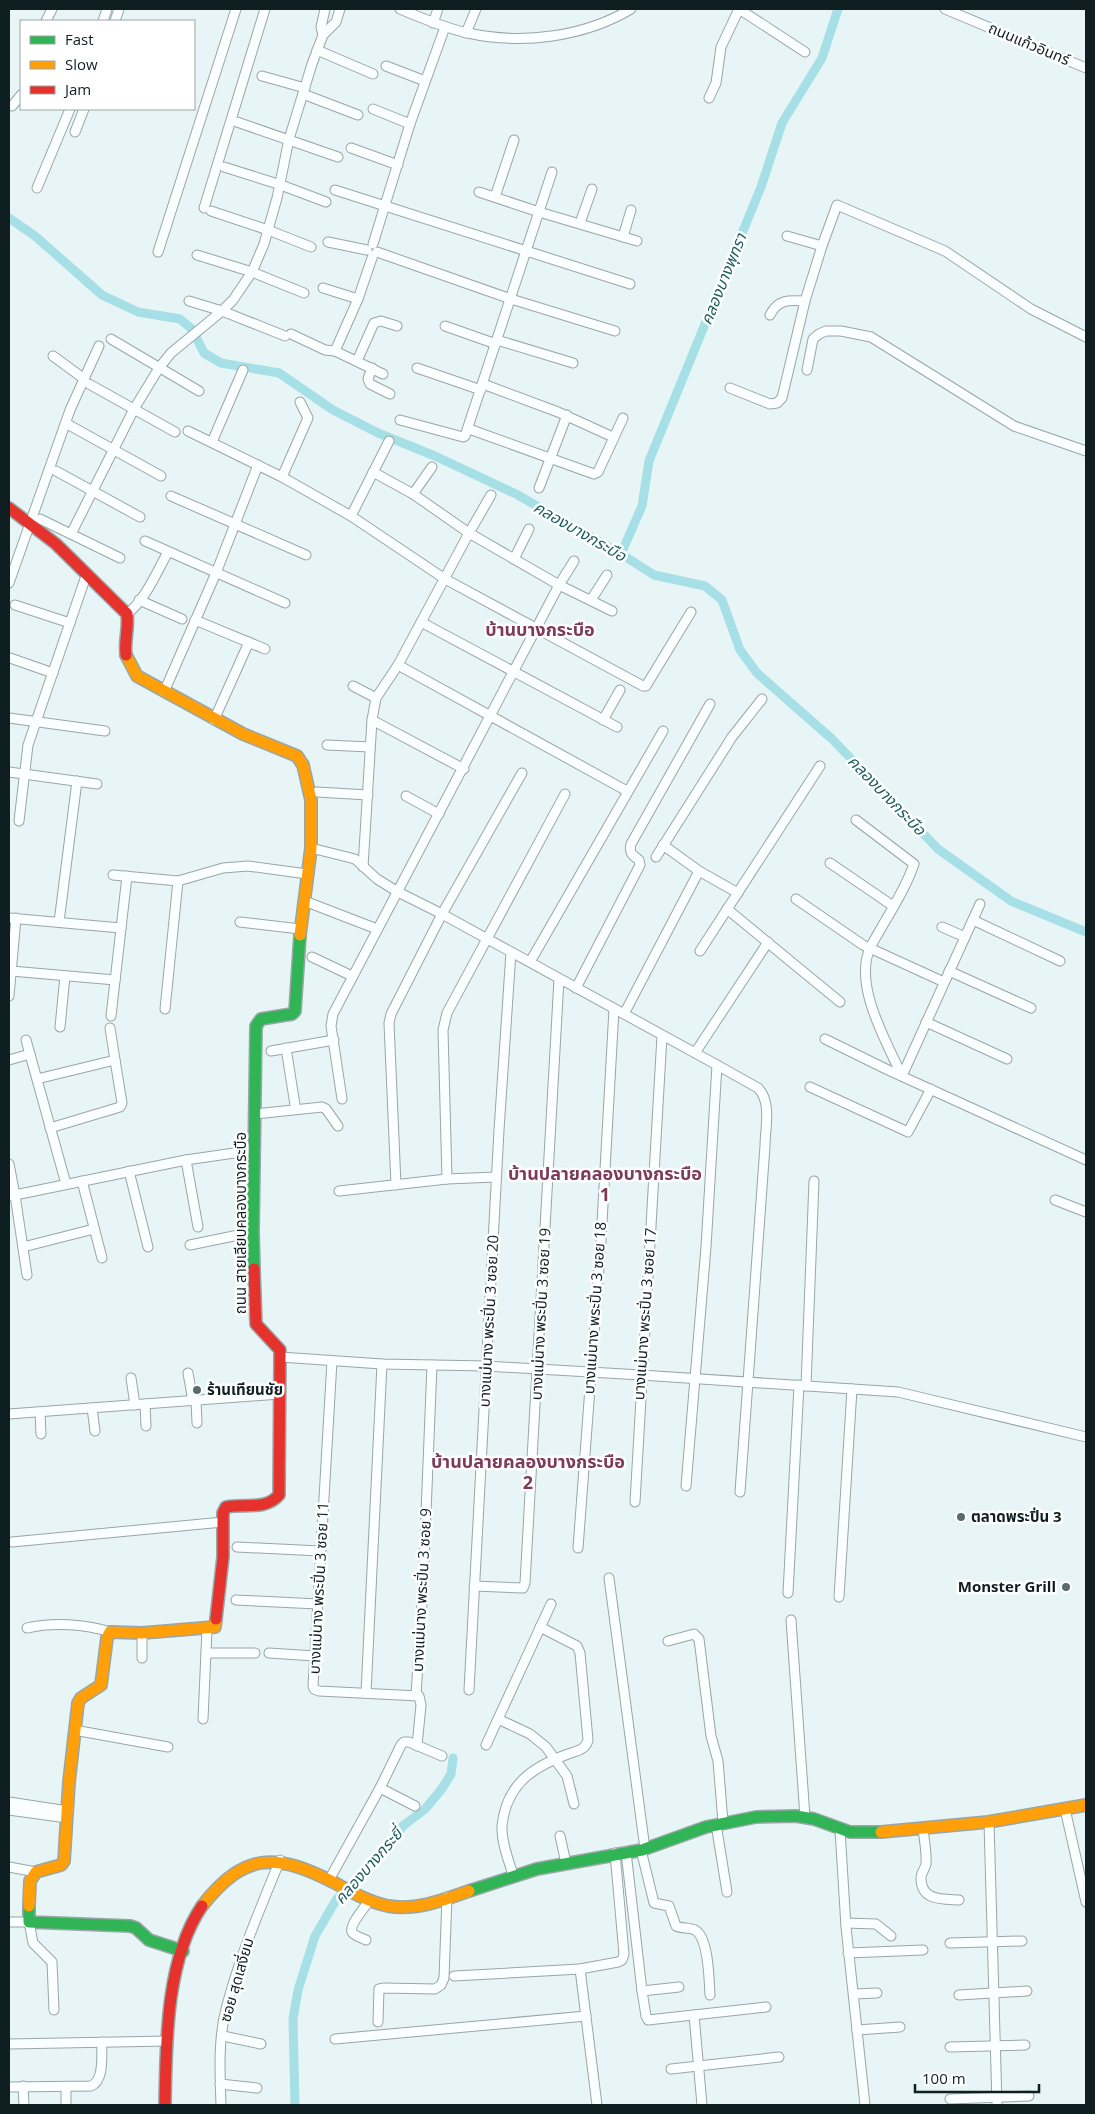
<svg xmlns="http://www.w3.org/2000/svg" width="1095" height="2114" font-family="'Open Sans','Noto Sans Thai',sans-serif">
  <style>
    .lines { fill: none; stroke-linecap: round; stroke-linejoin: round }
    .canal { stroke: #a6dfe5; stroke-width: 9 }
    .street-casing { stroke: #99a6a7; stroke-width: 11 }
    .fast-casing { stroke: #99a6a7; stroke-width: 14 }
    .slow-casing { stroke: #99a6a7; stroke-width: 14 }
    .jam-casing { stroke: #99a6a7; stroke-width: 14 }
    .street { stroke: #fbfefe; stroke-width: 9 }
    .fast { stroke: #30b455; stroke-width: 11 }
    .slow { stroke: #ff9f0a; stroke-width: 11 }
    .jam { stroke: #e5322d; stroke-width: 11 }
    .poi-dot { fill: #5b6a6c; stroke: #fff; stroke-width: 2 }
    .labels { text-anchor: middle; stroke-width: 5; stroke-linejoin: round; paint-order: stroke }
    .street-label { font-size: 15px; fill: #0f1f21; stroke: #fff }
    .poi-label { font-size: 15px; font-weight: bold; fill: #0f1f21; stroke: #fff; text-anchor: start }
    .water-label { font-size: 16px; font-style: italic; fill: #1c5c62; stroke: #fff }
    .quarter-label { font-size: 18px; font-weight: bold; fill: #7e3b59; stroke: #fff }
  </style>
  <rect width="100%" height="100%" fill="#e7f5f6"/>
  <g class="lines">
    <g class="canal">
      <path d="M 9,218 L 35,236 L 102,295 L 138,312 L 180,319 L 192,329 L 204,353 L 221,363 L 279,373 L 333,410 L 378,433 L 435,456 L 516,494 L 621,554 L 654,575 L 705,586 L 722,600 L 740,650 L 757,673 L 832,739 L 938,849 L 1011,901 L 1086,932"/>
      <path d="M 621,554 L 642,506 L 649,461 L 761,187 L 782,123 L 822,58 L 838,9"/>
      <path d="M 295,2105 L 293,2019 L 298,1990 L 315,1936 L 336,1900 L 374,1861 L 404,1825 L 425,1809 L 441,1790 L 451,1774 L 453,1758"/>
    </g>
    <g class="street-casing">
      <g id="street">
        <path d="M 400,9 C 422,18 444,28 468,33 C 522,45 584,37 631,9"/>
        <path d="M 739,9 L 805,52"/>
        <path d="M 945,9 L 1086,68"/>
        <path d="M 46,21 L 52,9"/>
        <path d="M 103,21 L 107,9"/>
        <path d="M 115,21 L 119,9"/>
        <path d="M 433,23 L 438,9"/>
        <path d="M 466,33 L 476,9"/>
        <path d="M 323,35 L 321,27 L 325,9"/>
        <path d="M 317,50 L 373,74"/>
        <path d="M 386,66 L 425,81"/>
        <path d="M 262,76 L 305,88"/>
        <path d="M 303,94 L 358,115"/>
        <path d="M 709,98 L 716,83 L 721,47 L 739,9"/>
        <path d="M 12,106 L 21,95"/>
        <path d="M 373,109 L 410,124"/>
        <path d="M 237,122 L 338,157"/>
        <path d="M 75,132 L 84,109"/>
        <path d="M 351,148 L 398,165"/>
        <path d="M 224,167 L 281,185 L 326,202"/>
        <path d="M 37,188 L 70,109"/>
        <path d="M 335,190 L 630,284"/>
        <path d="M 479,192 L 539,212 L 637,241"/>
        <path d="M 495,197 L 514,140"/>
        <path d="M 204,208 L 265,9"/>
        <path d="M 211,211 L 268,230 L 311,247"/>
        <path d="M 580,223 L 592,189"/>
        <path d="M 787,236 L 822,246"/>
        <path d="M 623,237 L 631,210"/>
        <path d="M 328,242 L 367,250"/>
        <path d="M 373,244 L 410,124 L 445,27"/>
        <path d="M 158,252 L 236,9"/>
        <path d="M 377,252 L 511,299 L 615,331"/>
        <path d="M 197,255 L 252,272 L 304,293"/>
        <path d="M 323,288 L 358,299"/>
        <path d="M 189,301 L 222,311 L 285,336"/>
        <path d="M 770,315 C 778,299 789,300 805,301"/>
        <path d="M 445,326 L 496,344"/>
        <path d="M 291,334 L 325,350 L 335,351 L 358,299 L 373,255"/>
        <path d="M 111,339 L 199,391"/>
        <path d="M 497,340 L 573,363"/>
        <path d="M 335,351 L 383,374"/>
        <path d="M 53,356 L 83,378"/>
        <path d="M 357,361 L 374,323 L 381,321 L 397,326"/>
        <path d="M 372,368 L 368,379 L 370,384 L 390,394"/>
        <path d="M 417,368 L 481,390"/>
        <path d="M 807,370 L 813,339 L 819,334 L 826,331 L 841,331 L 871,337 L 1014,426 L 1086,451"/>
        <path d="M 89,384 L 175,432"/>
        <path d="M 483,384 L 558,412 L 613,437"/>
        <path d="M 730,388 L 770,404 L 777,403 L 782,398 L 805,301 L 822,246 L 837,205 L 945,251 L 1031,309 L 1086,337"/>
        <path d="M 400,420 L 463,437 L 465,436 L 552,172"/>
        <path d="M 69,425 L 161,476"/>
        <path d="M 469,429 L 594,474 L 598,472 L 623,418"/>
        <path d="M 188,431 L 282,477 L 351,516 L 445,579 L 643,686 L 646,686 L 649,681 L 691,612"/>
        <path d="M 212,442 L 243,370"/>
        <path d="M 56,471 L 140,517"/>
        <path d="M 373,472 L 413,494 L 469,533 L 559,585 L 612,611"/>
        <path d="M 282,477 L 308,418 L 300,402"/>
        <path d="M 539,488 L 567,415"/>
        <path d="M 413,494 L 432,467"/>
        <path d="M 171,496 L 306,555"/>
        <path d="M 351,516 L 389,441"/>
        <path d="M 40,519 L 120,558"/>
        <path d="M 71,534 L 134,409 L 159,368 L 171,353 L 222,311 L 233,300 L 252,272 L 264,244 L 277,198 L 289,139 L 312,64 L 323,35 L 336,22 L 340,9"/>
        <path d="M 145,541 L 285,603"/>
        <path d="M 514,559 L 529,529"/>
        <path d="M 9,583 L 70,410 L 99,346"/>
        <path d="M 139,600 L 182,619"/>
        <path d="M 591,600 L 607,575"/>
        <path d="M 15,605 L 70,623"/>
        <path d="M 127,614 C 146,599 156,573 168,552"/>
        <path d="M 195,620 L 265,649"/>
        <path d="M 421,622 L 617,727"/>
        <path d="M 10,658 L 53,673"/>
        <path d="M 398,665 L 627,791"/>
        <path d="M 353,686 L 376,698"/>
        <path d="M 164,692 L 216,573 L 258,465"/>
        <path d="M 9,718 L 105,731"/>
        <path d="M 214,720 L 249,642"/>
        <path d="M 372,720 L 464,769"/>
        <path d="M 603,720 L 620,690"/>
        <path d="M 327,745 L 370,747"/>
        <path d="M 9,772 L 97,784"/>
        <path d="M 317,792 L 368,795"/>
        <path d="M 406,796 L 439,814"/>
        <path d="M 856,820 L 914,864 C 905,891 885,920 871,946 C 852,983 886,1041 902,1076"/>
        <path d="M 19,821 L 28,745 L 86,576"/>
        <path d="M 663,845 L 699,871 L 738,893"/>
        <path d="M 311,848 L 355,859 L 377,879 L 398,892 L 442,914 L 717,1065 L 758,1088 C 772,1102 765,1128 765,1146 L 740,1492"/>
        <path d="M 656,857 L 732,737 L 762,699"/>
        <path d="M 830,863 L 893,906"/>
        <path d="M 363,867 L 372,720 L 376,698 L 398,665 L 469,533 L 491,495"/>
        <path d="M 113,875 L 178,881 L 223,868 L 248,866 L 307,874"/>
        <path d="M 796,899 L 863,945 L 944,982"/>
        <path d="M 307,902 L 377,929"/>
        <path d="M 727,909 L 840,1002"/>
        <path d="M 9,918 L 121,928"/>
        <path d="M 973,920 L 1060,961"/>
        <path d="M 59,922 L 77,781"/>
        <path d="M 240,922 L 300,929"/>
        <path d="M 942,927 L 965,937"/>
        <path d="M 700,951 L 820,766"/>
        <path d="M 312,957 L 352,976"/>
        <path d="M 530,962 L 663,731"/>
        <path d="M 11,971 L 115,980"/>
        <path d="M 949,971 L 1031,1008"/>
        <path d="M 576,988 L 640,865 L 639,860 C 632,855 629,853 631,844 L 710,704"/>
        <path d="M 9,996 L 16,918"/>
        <path d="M 165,1009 L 178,881"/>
        <path d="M 624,1014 L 699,871"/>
        <path d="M 111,1016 L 127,876"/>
        <path d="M 926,1022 L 1007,1059"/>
        <path d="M 60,1027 L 65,976"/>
        <path d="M 110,1028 L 115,1060"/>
        <path d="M 825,1039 L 888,1070 L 1086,1160"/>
        <path d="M 26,1040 L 66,1184"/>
        <path d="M 286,1048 L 295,1105"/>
        <path d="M 271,1051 L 334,1040"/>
        <path d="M 695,1053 L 768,942"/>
        <path d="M 9,1060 L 30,1054"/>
        <path d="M 902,1076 L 980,904"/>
        <path d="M 37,1079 L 115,1060 L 122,1103 L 120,1107 L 50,1128"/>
        <path d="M 810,1087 L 908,1132 L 931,1089"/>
        <path d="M 342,1099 L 331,1026 L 333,1014 L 559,585 L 574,561"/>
        <path d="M 255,1114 L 322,1107 L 326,1109 L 338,1126"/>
        <path d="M 186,1160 L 198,1227"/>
        <path d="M 9,1164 L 15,1195 L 9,1196"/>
        <path d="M 129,1171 L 148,1247"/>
        <path d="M 447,1179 L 443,1030 L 447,1013 L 565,794"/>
        <path d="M 82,1181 L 102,1258"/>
        <path d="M 396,1185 L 389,1023 L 391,1014 L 442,914 L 522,773"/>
        <path d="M 339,1191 L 447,1179 L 496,1177"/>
        <path d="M 1055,1200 L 1086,1212"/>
        <path d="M 190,1245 L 253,1232"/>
        <path d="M 23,1247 L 94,1229"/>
        <path d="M 27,1275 L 15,1195 L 186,1160 L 255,1150"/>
        <path d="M 280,1357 L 382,1364 L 486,1366 L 641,1375 L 898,1392 L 1086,1437"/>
        <path d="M 332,1361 L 313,1686 L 314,1689 L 319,1691 L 419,1696 L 421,1705 L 417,1746"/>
        <path d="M 188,1373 L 193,1401"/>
        <path d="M 131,1378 L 135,1405"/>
        <path d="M 806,1386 L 814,1181"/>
        <path d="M 196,1400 L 197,1423"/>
        <path d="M 145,1404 L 146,1426"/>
        <path d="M 92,1408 L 95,1431"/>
        <path d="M 40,1412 L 41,1434"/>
        <path d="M 9,1414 L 280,1394"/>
        <path d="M 686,1486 L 706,1247 L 717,1065"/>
        <path d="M 635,1502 L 662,1036"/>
        <path d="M 12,1542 L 223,1522"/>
        <path d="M 237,1547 L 320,1551"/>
        <path d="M 578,1548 L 601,1241 L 614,1009"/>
        <path d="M 609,1578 L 645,1849"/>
        <path d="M 474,1586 L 523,1588 L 525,1583 L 559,979"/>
        <path d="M 788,1593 L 799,1385"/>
        <path d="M 839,1597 L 852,1389"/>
        <path d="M 236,1600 L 318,1604"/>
        <path d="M 791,1620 L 805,1817"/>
        <path d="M 27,1628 C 53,1622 85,1624 110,1632"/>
        <path d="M 668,1641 L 694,1634 L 699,1639 L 711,1736 L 718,1761 L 723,1822"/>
        <path d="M 206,1653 L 255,1653"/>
        <path d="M 269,1653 L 315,1656"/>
        <path d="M 142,1658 L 142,1633"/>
        <path d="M 469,1690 L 499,1130 L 511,952"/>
        <path d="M 366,1693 L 382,1364"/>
        <path d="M 416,1695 L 423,1587 L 432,1365"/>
        <path d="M 203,1719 L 207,1629"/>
        <path d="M 498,1719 L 530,1734 L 546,1747 L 567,1776 L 574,1804"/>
        <path d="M 74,1730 L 168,1747"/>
        <path d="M 486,1745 L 551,1604"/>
        <path d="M 380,1788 L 415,1806"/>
        <path d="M 9,1802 L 68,1811"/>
        <path d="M 1065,1809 L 1086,1902"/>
        <path d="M 9,1810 L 67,1818"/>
        <path d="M 989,1822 L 997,2105"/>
        <path d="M 716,1824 L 727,1892"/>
        <path d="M 923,1828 C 924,1840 927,1852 926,1864 C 925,1869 921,1873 921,1878 C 921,1901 942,1899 959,1900"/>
        <path d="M 840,1830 L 846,1927 L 865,2105"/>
        <path d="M 560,1836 L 566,1863"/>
        <path d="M 641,1850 L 654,1903 L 669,1906 L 676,1926 C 682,1929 689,1927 695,1930 C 709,1938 709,1980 710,1995"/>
        <path d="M 626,1852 L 642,1991 L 646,2016 L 648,2020 L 766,2007"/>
        <path d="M 9,1867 L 36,1872"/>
        <path d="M 513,1875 C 509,1861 501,1842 502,1826 C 506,1785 532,1767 568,1754 C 576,1751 586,1750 588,1740 L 580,1653 L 577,1646 L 540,1627"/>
        <path d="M 329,1880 L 380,1788 L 401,1745 L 404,1742 L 409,1742 L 442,1756"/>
        <path d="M 9,1922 L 29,1922 L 33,1943 L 52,1962 L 54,2010"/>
        <path d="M 846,1923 L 876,1924 L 891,1936"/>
        <path d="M 366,1940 C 362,1938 354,1936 352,1932 C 349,1925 365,1907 369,1901"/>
        <path d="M 950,1943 L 1022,1941"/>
        <path d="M 848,1953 L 923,1950"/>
        <path d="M 454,1976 L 580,1969"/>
        <path d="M 642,1991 L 679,1987"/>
        <path d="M 854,1994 L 877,1993"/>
        <path d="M 959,1995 L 1027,1991"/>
        <path d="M 694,2015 L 702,2105"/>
        <path d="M 378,2022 L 379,1989 L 384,1988 L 435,1989 L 441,1985 L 444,1978 L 447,1897"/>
        <path d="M 857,2030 L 900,2027"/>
        <path d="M 223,2036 L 261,2044"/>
        <path d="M 335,2039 L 586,2016"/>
        <path d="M 9,2044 L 168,2041"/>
        <path d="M 950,2047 L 1025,2045"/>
        <path d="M 671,2069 L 779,2057"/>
        <path d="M 220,2084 L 257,2088"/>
        <path d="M 23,2086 L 24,2105"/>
        <path d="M 9,2087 L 91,2086 C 105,2080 101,2055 102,2042"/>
        <path d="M 66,2087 L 66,2105"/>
        <path d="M 950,2099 L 1029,2096"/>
        <path d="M 221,2105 C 220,2074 218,2039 226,2009 C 239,1958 260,1909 280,1860"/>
        <path d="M 597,2105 L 580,1969 L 618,1962 L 622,1960 L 624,1954 L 615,1853"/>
      </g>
    </g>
    <g class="fast-casing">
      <g id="fast">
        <path d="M 254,1269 L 253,1232 L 256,1026 L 261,1019 L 292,1014 L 295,1011 L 300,935"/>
        <path d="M 469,1891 L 537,1869 L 642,1850 L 706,1827 L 756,1817 L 796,1816 L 814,1819 L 850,1832 L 881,1832"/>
        <path d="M 29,1906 L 29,1922 L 130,1926 L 136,1928 L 149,1940 L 183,1951"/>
      </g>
    </g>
    <g class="slow-casing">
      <g id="slow">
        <path d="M 126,655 L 137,676 L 243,734 L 297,756 L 303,765 L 311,800 L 311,848 L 300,935"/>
        <path d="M 881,1832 L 988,1822 L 1086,1805"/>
        <path d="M 29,1906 L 30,1881 L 36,1872 L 61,1865 L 64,1861 L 69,1782 L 78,1703 L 81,1698 L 101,1685 L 107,1638 L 110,1632 L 142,1633 L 215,1627 L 216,1619"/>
        <path d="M 202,1906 C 245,1851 277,1853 335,1883 C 351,1892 369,1902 388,1906 C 415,1911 444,1900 469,1891"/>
      </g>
    </g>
    <g class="jam-casing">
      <g id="jam">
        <path d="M 9,508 L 56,544 L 127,614 C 129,628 124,641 126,655"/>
        <path d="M 216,1619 L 223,1557 L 223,1513 L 226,1507 C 244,1503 265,1511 279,1495 L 280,1350 L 256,1324 L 254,1269"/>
        <path d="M 165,2105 C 166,2042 166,1959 202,1906"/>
      </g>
    </g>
    <use href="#street" class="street"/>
    <use href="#fast" class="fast"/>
    <use href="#slow" class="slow"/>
    <use href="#jam" class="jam"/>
  </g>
  <g class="poi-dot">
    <circle cx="197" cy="1390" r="5"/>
    <circle cx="961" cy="1517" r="5"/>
    <circle cx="1066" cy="1587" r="5"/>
  </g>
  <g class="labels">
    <g class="street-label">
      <text transform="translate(1029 44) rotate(23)" y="5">ถนนแก้วอินทร์</text>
      <text transform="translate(241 1223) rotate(-90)" y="5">ถนน สายเลียบคลองบางกระบือ</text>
      <text transform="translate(595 1308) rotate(-86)" y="5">บางแม่นาง พระปิ่น 3 ซอย 18</text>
      <text transform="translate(541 1314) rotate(-87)" y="5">บางแม่นาง พระปิ่น 3 ซอย 19</text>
      <text transform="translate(645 1314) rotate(-86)" y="5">บางแม่นาง พระปิ่น 3 ซอย 17</text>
      <text transform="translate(489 1321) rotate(-87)" y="5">บางแม่นาง พระปิ่น 3 ซอย 20</text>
      <text transform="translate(319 1588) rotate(-87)" y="5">บางแม่นาง พระปิ่น 3 ซอย 11</text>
      <text transform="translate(422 1590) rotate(-87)" y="5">บางแม่นาง พระปิ่น 3 ซอย 9</text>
      <text transform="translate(237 1980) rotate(-74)" y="5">ซอย สุดเสงี่ยม</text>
    </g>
    <g class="poi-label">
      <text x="207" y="1395">ร้านเทียนชัย</text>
      <text x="971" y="1522">ตลาดพระปิ่น 3</text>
      <text x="1056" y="1592" text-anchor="end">Monster Grill</text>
    </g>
    <g class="water-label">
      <text transform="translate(723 279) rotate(-68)" y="6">คลองบางพุทรา</text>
      <text transform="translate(580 531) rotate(30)" y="6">คลองบางกระบือ</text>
      <text transform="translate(887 795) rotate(46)" y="6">คลองบางกระบือ</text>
      <text transform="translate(368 1866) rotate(-49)" y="6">คลองบางกระยี่</text>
    </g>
    <g class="quarter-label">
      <text x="540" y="636">บ้านบางกระบือ</text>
      <text x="605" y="1180">บ้านปลายคลองบางกระบือ<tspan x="605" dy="21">1</tspan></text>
      <text x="528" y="1468">บ้านปลายคลองบางกระบือ<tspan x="528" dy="21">2</tspan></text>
    </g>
  </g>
  <rect width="1095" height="2114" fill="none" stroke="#0f1f21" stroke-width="20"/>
  <rect x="20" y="20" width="175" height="90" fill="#ffffff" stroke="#9fa5a6"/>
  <rect x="30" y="36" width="25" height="8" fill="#30b455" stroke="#9fa5a6"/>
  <text x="65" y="45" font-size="15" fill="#0f1f21">Fast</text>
  <rect x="30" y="61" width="25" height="8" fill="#ff9f0a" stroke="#9fa5a6"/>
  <text x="65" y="70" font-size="15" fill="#0f1f21">Slow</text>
  <rect x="30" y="86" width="25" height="8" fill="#e5322d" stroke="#9fa5a6"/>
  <text x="65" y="95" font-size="15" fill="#0f1f21">Jam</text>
  <path d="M915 2084v8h124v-8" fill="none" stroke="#0f1f21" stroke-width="2.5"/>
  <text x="922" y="2084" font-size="15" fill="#0f1f21" stroke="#ffffff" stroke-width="4" paint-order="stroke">100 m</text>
</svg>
